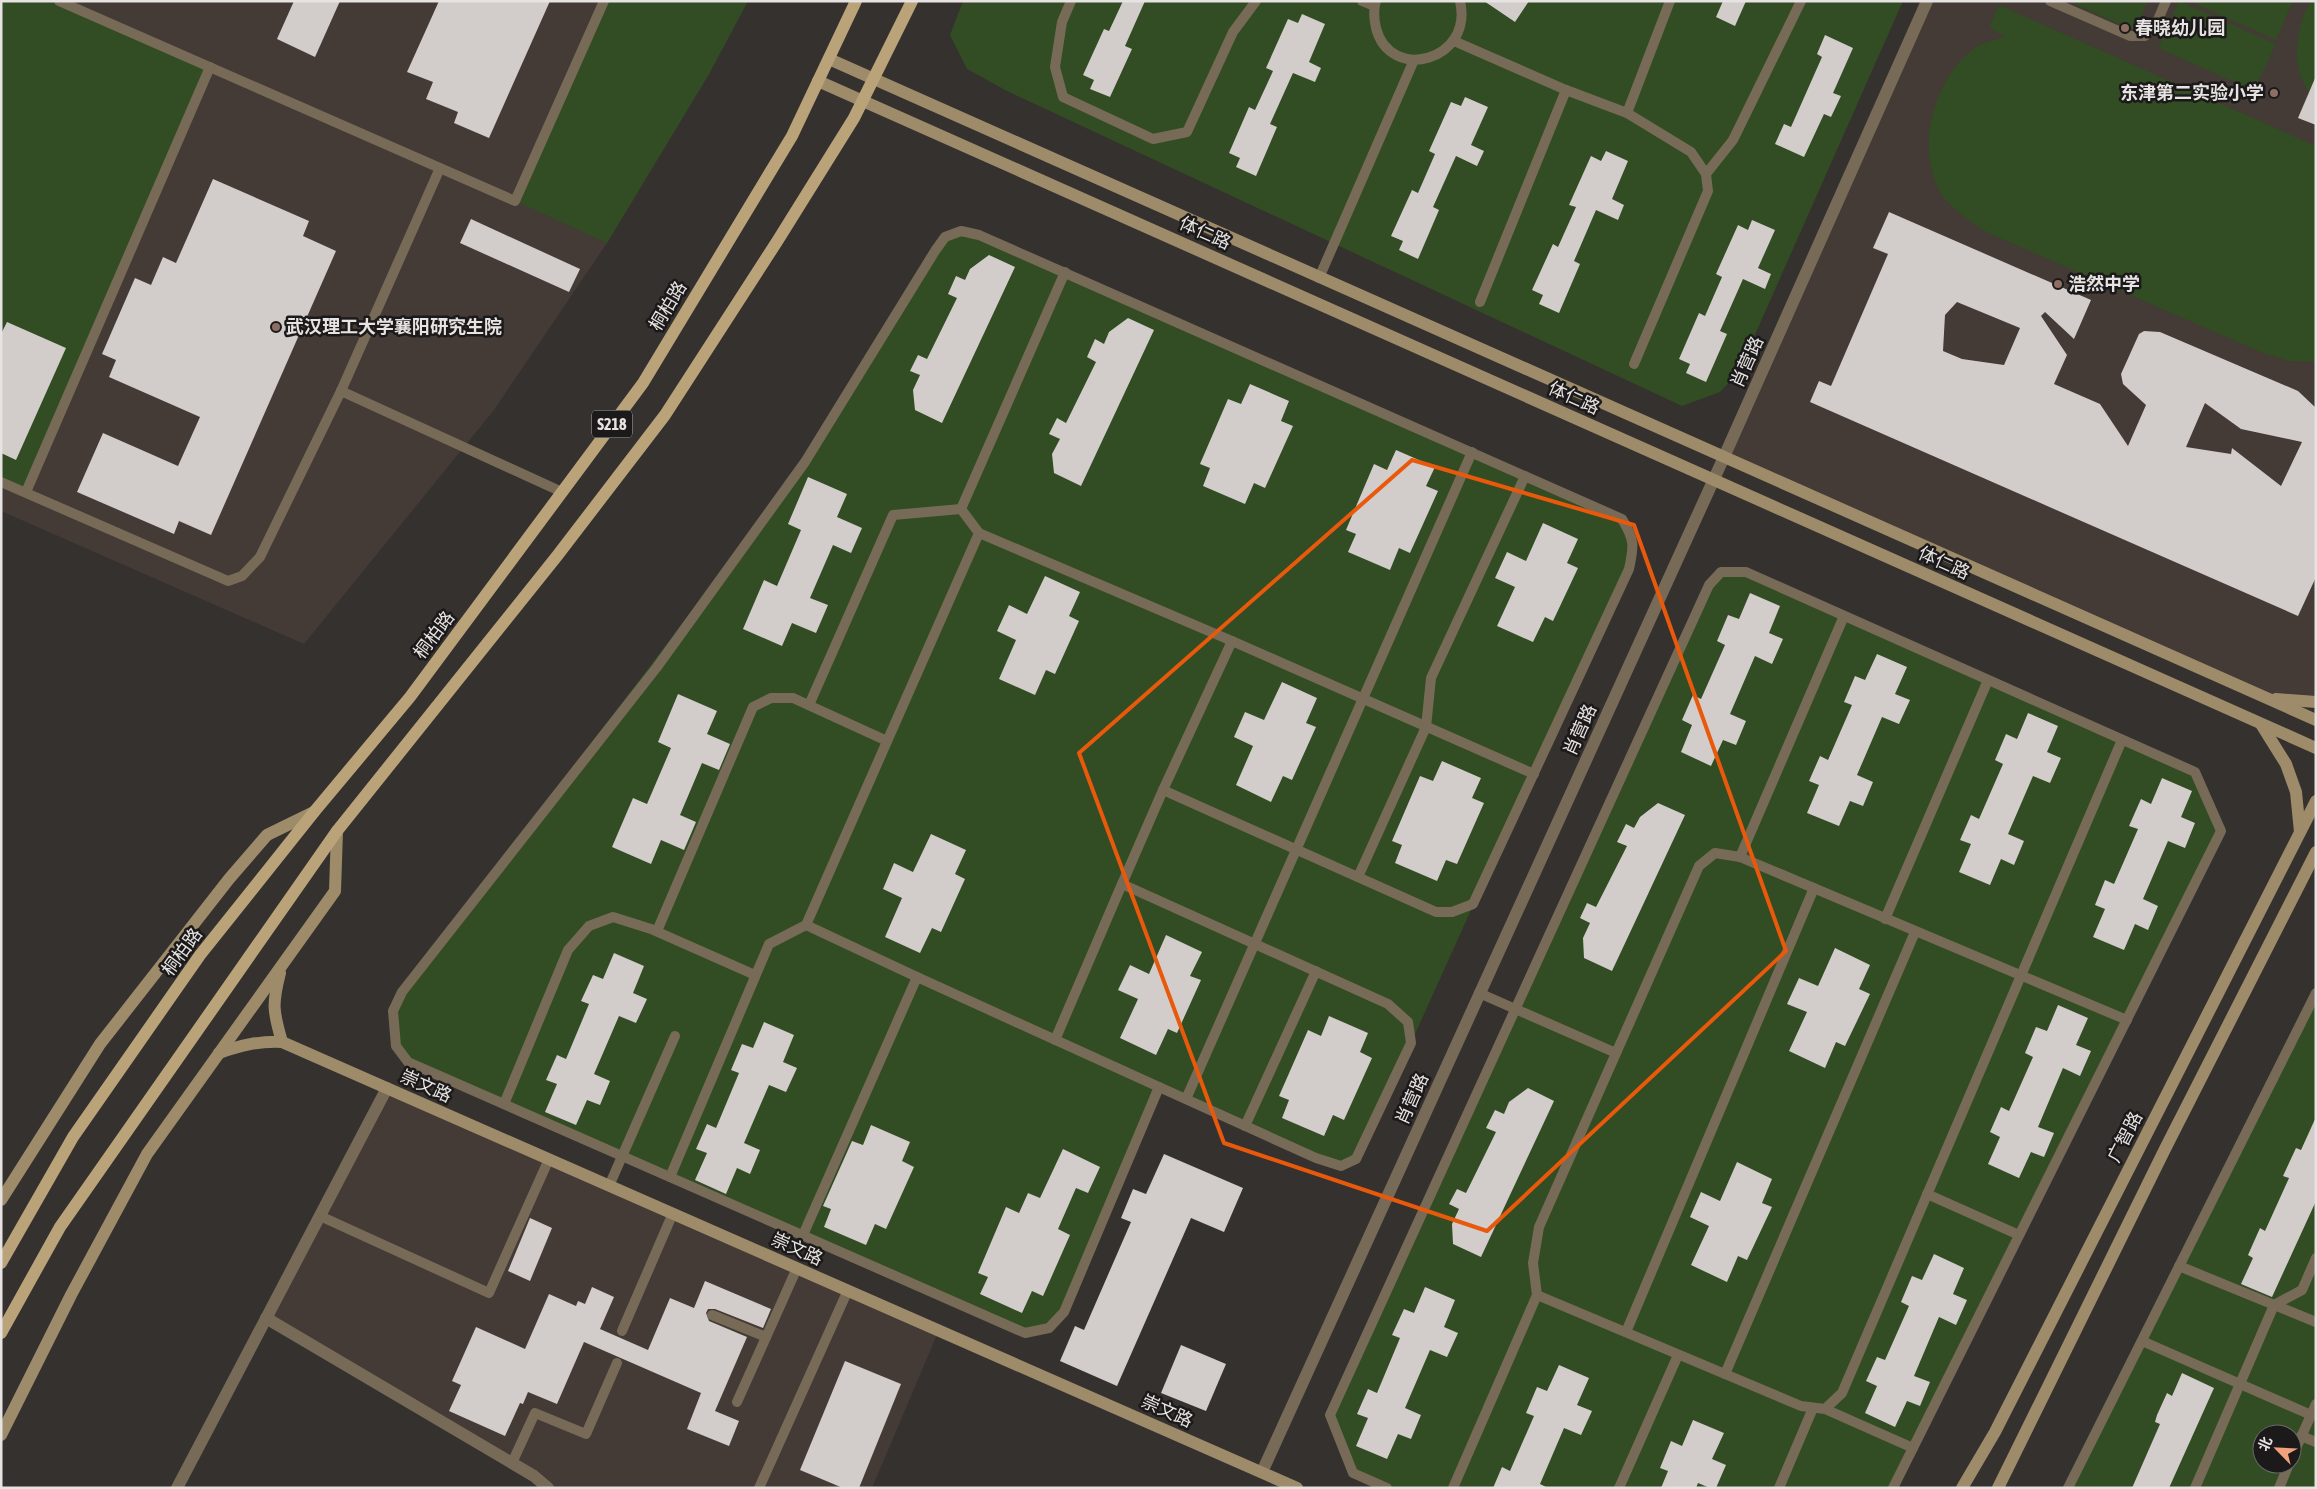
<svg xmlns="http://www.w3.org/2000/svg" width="2317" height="1489" font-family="'Asap Condensed','Noto Sans SC',sans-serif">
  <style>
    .built { fill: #443a36 }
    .green { fill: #324c23; fill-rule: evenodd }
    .building { fill: #d2cdcb; fill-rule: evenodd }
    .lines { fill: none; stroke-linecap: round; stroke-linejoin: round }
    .lane { stroke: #776b57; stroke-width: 10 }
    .street { stroke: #776b57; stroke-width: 12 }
    .secondary { stroke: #9d8b6a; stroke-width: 12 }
    .primary { stroke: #bba379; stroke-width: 12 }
    .marked { fill: none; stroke: #e8590c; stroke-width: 4; stroke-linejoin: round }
    .education-dot { fill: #8d6e63; stroke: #1b1919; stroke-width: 2 }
    .labels { text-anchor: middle; stroke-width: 5; stroke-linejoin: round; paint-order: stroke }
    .shield { fill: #1b1919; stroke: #a9a6a6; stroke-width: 1 }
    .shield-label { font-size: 16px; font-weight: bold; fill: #e6e3e2 }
    .poi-label { font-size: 18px; font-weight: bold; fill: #e6e3e2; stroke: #1b1919; text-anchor: start }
    .street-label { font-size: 18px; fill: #e6e3e2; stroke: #1b1919 }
  </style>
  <rect width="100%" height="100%" fill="#35312f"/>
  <g class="built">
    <path d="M 1,1 L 748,1 L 709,74 L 607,243 L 494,410 L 304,644 L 1,511 Z"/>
    <path d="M 1927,1 L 2316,1 L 2316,702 L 2268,699 L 1724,457 Z"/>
    <path d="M 387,1088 L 939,1330 L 872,1488 L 548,1488 L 266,1318 Z"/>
  </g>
  <g class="green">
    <path d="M 1,1 L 59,1 L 210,67 L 26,492 L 1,482 Z"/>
    <path d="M 604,1 L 748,1 L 709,74 L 607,243 L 515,201 Z"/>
    <path d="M 963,1 L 1903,1 L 1738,373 L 1720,392 L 1682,406 L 1007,91 L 967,69 L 950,35 Z"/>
    <path d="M 2073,1 L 2148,1 L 2135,31 L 2072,3 Z"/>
    <path d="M 2179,1 L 2276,44 L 2254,91 L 2158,48 Z"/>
    <path d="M 2189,1 L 2293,1 L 2276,40 Z"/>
    <path d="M 2311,1 L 2316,1 L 2316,98 C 2289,79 2294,26 2311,1 Z"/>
    <path d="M 1999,5 L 2316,146 L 2316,362 L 2289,361 L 2263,353 L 1986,232 C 1973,223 1951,209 1942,195 C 1914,150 1933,77 1976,47 C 1984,42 1996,40 2005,36 L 1989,28 Z"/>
    <path d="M 961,231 L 1622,519 L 1634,549 L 1411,1043 L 1356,1159 L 1341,1166 L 1164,1089 L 1064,1312 L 1049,1328 L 1025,1333 L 408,1062 L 396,1046 L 393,1011 L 402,992 L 805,462 L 945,237 Z"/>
    <path d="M 1721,572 L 1746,572 L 2195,772 L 2221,831 L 1893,1488 L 1387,1488 L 1353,1473 L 1330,1415 L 1709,585 Z"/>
    <path d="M 2316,993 L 2316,1488 L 2068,1488 ZM 2262,1434 L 2292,1434 L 2292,1464 L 2262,1464 Z"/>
  </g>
  <g class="building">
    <path d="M 294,1 L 340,1 L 315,57 L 277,39 Z"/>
    <path d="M 439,1 L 550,1 L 489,138 L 454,123 L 458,112 L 426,99 L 433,82 L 407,72 Z"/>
    <path d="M 1123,1 L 1145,1 L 1125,46 L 1132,49 L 1110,97 L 1090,89 L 1094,80 L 1083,75 L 1104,29 L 1109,31 Z"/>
    <path d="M 1484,1 L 1529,1 L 1515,22 Z"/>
    <path d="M 1723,1 L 1746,1 L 1735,26 L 1716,17 Z"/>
    <path d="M 1302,14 L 1325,24 L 1309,62 L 1321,68 L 1315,82 L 1293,73 L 1270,124 L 1277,127 L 1256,176 L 1236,167 L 1240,158 L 1229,153 L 1249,107 L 1255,110 L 1273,71 L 1266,68 L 1288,19 L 1298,23 Z"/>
    <path d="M 1825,35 L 1853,48 L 1833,93 L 1841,96 L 1831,117 L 1824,114 L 1804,157 L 1775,144 L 1784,124 L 1791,127 L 1822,57 L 1817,54 Z"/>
    <path d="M 2316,76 L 2316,125 L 2298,118 Z"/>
    <path d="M 1465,97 L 1488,107 L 1471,145 L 1484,151 L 1477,166 L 1456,156 L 1433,207 L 1439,210 L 1418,259 L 1399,250 L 1403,241 L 1391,236 L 1412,190 L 1418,193 L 1435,154 L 1429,151 L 1451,102 L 1461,106 Z"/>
    <path d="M 1606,151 L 1628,161 L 1612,199 L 1624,205 L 1618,220 L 1596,210 L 1574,261 L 1580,264 L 1559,313 L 1539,304 L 1543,295 L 1532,290 L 1553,244 L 1558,247 L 1576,207 L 1569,205 L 1591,156 L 1601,161 Z"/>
    <path d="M 213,179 L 309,221 L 303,236 L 336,251 L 211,535 L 179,521 L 174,534 L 77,492 L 103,433 L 178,466 L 200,417 L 109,377 L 116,360 L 102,354 L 135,278 L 151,285 L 163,257 L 176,263 Z"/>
    <path d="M 1889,212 L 2091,300 L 2074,339 L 2045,312 L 2041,316 L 2067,355 L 2054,384 L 2100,404 L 2128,446 L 2146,405 L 2123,384 L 2121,374 L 2139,334 L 2144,331 L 2160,332 L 2298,391 L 2316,408 L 2316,577 L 2298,616 L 1810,402 L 1819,381 L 1831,386 L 1888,254 L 1873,248 ZM 1957,302 L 2020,328 L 2004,365 L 1962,359 L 1943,351 L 1945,315 ZM 2205,403 L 2241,429 L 2302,442 L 2281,486 L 2232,448 L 2231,454 L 2186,447 Z"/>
    <path d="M 471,219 L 580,269 L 569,292 L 460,243 Z"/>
    <path d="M 1752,220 L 1775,230 L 1758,268 L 1771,274 L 1765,289 L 1743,279 L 1720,331 L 1727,334 L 1706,382 L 1686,373 L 1690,364 L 1679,359 L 1699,313 L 1705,316 L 1722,277 L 1716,274 L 1738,225 L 1748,230 Z"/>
    <path d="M 989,255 L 1015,267 L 942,423 L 915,410 L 913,390 L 920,375 L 910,371 L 918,355 L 927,359 L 957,298 L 948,294 L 956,276 L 965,280 L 970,269 Z"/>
    <path d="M 1128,318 L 1154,330 L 1081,486 L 1054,473 L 1052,454 L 1060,439 L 1049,434 L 1057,418 L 1066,423 L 1096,362 L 1087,357 L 1095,339 L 1104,344 L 1109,332 Z"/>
    <path d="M 7,322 L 66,348 L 16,460 L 1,453 L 1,334 Z"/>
    <path d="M 1250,384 L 1289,401 L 1281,421 L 1293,426 L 1265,488 L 1254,483 L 1245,504 L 1203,486 L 1210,468 L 1200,464 L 1228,399 L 1241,404 Z"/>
    <path d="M 1396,450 L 1435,467 L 1426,486 L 1438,491 L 1410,553 L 1399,548 L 1390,570 L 1348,552 L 1356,534 L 1346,530 L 1374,464 L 1387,470 Z"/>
    <path d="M 808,477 L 847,494 L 837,517 L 862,528 L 851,553 L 833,545 L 810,598 L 828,605 L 816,633 L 792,623 L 782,646 L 743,629 L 764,580 L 777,586 L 801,530 L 788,524 Z"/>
    <path d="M 1543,523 L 1578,539 L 1567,563 L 1578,568 L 1553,621 L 1545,617 L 1533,642 L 1497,626 L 1515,587 L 1495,578 L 1507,552 L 1526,561 Z"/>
    <path d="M 1045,576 L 1080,592 L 1069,616 L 1079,621 L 1055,674 L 1046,670 L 1035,695 L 999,679 L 1016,640 L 997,631 L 1009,605 L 1027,614 Z"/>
    <path d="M 1750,593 L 1780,606 L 1769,633 L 1783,639 L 1772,664 L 1755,656 L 1730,714 L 1746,721 L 1736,745 L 1723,740 L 1711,766 L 1681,752 L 1692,725 L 1682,720 L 1693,695 L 1701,699 L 1725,645 L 1717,641 L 1728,615 L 1739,619 Z"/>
    <path d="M 1877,654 L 1907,667 L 1895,694 L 1910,700 L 1899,724 L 1882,717 L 1857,775 L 1873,782 L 1863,806 L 1850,801 L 1839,826 L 1807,813 L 1819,785 L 1809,781 L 1820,756 L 1828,760 L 1852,705 L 1844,702 L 1855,676 L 1865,680 Z"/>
    <path d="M 1282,682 L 1317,698 L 1306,723 L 1316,727 L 1292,780 L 1283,776 L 1271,802 L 1236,785 L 1253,746 L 1234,737 L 1245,712 L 1264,720 Z"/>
    <path d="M 678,694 L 717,711 L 707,734 L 730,744 L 719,770 L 702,763 L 680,815 L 696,822 L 684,850 L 661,840 L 651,864 L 612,847 L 633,798 L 647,804 L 671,748 L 658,742 Z"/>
    <path d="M 2028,713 L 2058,726 L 2047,752 L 2061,758 L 2050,783 L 2033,776 L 2008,834 L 2024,841 L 2014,865 L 2001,859 L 1990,885 L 1959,872 L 1971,844 L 1960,840 L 1971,815 L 1979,819 L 2003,764 L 1995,760 L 2006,734 L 2017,739 Z"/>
    <path d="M 1442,761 L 1481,778 L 1472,798 L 1484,803 L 1457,864 L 1446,860 L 1437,881 L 1395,863 L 1402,845 L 1392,841 L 1420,776 L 1433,781 Z"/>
    <path d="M 2162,778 L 2192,791 L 2181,817 L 2195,823 L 2185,848 L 2168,841 L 2143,899 L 2158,906 L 2148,930 L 2135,924 L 2124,950 L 2093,937 L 2105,909 L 2095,905 L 2105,880 L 2114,884 L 2138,829 L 2129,826 L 2141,799 L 2151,804 Z"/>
    <path d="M 1658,803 L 1685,815 L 1612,971 L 1584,958 L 1583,938 L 1590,923 L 1580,918 L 1587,903 L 1596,907 L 1627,846 L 1617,842 L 1626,824 L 1634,828 L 1640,817 Z"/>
    <path d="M 931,834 L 966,850 L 955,874 L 965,879 L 941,932 L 932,928 L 920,953 L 885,937 L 902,898 L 883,889 L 894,863 L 913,872 Z"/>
    <path d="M 1166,935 L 1202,952 L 1190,976 L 1201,980 L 1177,1033 L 1168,1029 L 1156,1055 L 1120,1038 L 1138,999 L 1118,990 L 1130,965 L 1149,974 Z"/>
    <path d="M 1835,948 L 1870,965 L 1859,989 L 1870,994 L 1845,1046 L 1836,1042 L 1825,1068 L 1789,1051 L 1807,1012 L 1787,1004 L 1799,978 L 1818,986 Z"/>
    <path d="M 614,953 L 644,966 L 633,993 L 647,999 L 636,1023 L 619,1016 L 594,1074 L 610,1081 L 600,1105 L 587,1100 L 576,1125 L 545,1112 L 557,1084 L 546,1080 L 557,1055 L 566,1059 L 589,1004 L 581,1001 L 593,975 L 603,979 Z"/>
    <path d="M 2058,1005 L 2088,1018 L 2076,1045 L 2091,1051 L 2080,1076 L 2063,1068 L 2038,1127 L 2054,1133 L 2044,1157 L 2031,1152 L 2019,1178 L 1988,1164 L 2000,1137 L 1990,1132 L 2001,1107 L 2009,1111 L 2033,1057 L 2025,1053 L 2036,1027 L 2047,1031 Z"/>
    <path d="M 1329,1016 L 1368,1033 L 1360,1052 L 1372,1058 L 1344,1120 L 1333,1115 L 1324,1136 L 1282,1118 L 1289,1100 L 1279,1096 L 1308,1030 L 1321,1036 Z"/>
    <path d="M 764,1022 L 794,1035 L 783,1062 L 797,1068 L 786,1092 L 769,1085 L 744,1143 L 760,1150 L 750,1174 L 737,1168 L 726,1194 L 695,1180 L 707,1153 L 696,1149 L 707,1124 L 716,1128 L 739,1073 L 731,1070 L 742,1044 L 753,1048 Z"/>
    <path d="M 1528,1088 L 1554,1101 L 1481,1257 L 1453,1244 L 1452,1224 L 1459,1209 L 1449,1204 L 1457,1189 L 1466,1193 L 1496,1132 L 1486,1128 L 1495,1110 L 1504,1114 L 1509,1102 Z"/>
    <path d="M 2316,1117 L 2316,1201 L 2272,1297 L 2241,1284 L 2253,1258 L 2248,1255 L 2260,1228 L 2265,1231 L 2289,1178 L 2283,1176 L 2296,1148 L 2301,1150 Z"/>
    <path d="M 871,1125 L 910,1142 L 902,1161 L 914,1167 L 886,1229 L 875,1224 L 866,1245 L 824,1227 L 831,1209 L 823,1206 L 852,1141 L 863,1145 Z"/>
    <path d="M 1063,1149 L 1100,1167 L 1088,1193 L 1076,1188 L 1058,1229 L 1070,1235 L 1043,1296 L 1032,1291 L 1022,1313 L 980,1294 L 988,1277 L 978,1273 L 1006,1207 L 1019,1213 L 1028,1193 L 1040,1198 Z"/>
    <path d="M 1164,1154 L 1243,1188 L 1224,1232 L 1191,1218 L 1117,1386 L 1060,1361 L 1075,1326 L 1084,1330 L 1131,1222 L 1121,1218 L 1133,1189 L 1146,1194 Z"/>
    <path d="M 1737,1162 L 1772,1179 L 1762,1203 L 1772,1207 L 1747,1260 L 1738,1256 L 1727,1282 L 1691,1265 L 1709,1226 L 1690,1217 L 1701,1192 L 1720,1201 Z"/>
    <path d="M 530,1218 L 552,1228 L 530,1281 L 508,1271 Z"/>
    <path d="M 1934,1254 L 1964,1268 L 1953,1294 L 1967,1300 L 1956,1325 L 1939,1317 L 1914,1376 L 1930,1382 L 1920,1406 L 1907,1401 L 1895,1427 L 1865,1413 L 1877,1386 L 1866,1381 L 1877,1357 L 1885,1360 L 1909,1306 L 1901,1302 L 1912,1276 L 1922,1280 Z"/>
    <path d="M 705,1281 L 771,1309 L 763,1328 L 715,1309 L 708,1309 L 706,1313 L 709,1321 L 747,1337 L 715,1411 L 739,1421 L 729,1446 L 687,1429 L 701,1393 L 584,1342 L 557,1404 L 528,1392 L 523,1404 L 520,1403 L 505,1436 L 449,1411 L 461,1385 L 452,1381 L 476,1327 L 525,1349 L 549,1294 L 576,1306 L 578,1301 L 585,1304 L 592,1287 L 614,1297 L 600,1329 L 648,1350 L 670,1298 L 694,1308 Z"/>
    <path d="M 1425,1287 L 1455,1300 L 1444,1327 L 1458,1333 L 1447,1357 L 1430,1350 L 1405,1408 L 1421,1415 L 1411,1439 L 1398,1434 L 1387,1459 L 1356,1446 L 1368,1418 L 1357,1414 L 1368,1389 L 1377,1393 L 1400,1338 L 1392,1335 L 1404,1309 L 1414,1313 Z"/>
    <path d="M 1181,1345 L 1226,1364 L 1206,1411 L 1161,1393 Z"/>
    <path d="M 845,1361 L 901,1384 L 859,1488 L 843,1488 L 800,1470 Z"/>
    <path d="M 1559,1365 L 1589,1378 L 1577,1405 L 1592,1411 L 1581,1435 L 1564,1428 L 1540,1484 L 1548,1488 L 1493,1488 L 1502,1467 L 1510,1471 L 1534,1416 L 1526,1413 L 1537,1387 L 1547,1391 Z"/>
    <path d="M 2182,1373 L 2214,1388 L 2169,1488 L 2132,1488 L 2160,1424 L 2155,1422 L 2157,1415 L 2167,1393 L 2172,1396 Z"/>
    <path d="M 1693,1420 L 1724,1433 L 1712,1459 L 1726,1465 L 1716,1488 L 1710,1488 L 1698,1483 L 1696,1488 L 1661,1488 L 1668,1471 L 1660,1468 L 1671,1441 L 1682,1446 Z"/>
  </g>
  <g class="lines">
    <g class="lane">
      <path d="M 59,1 L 515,201 L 604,1"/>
      <path d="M 1071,1 L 1062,22 L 1055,67 L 1063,97 L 1153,139 L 1187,132 L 1233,32 L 1256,1"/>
      <path d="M 1362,1 L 1374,6"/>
      <path d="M 1376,1 C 1373,10 1374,19 1376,28 C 1390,83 1474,61 1460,1"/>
      <path d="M 2050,1 L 2130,36 L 2145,36 L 2157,22 L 2166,1"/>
      <path d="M 1454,41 L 1566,90 L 1627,113 L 1670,1"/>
      <path d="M 1627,113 L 1691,152 L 1706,174 L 1708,191 L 1634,364"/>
      <path d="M 1706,174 L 1733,140 L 1801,1"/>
      <path d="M 961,231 L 979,235 L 1622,519 C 1635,540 1634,546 1629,569 L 1473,904 L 1452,912 L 1436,912 L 1163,790 L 1122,884 L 1388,1004 L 1408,1022 L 1411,1043 L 1356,1159 L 1341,1166 L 1316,1158 L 1159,1087 L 1064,1312 L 1049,1328 L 1025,1333 L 408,1062 L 396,1046 L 393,1011 L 402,992 L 657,667 L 805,462 L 935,251 L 945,237 Z"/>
      <path d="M 1319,278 L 1414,60"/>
      <path d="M 1480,302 L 1566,90"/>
      <path d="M 341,391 L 440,168"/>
      <path d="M 1,482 L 228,581 L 242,576 L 260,557 L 341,391 L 562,492"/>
      <path d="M 26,492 L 210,67"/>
      <path d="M 979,533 L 1232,641 L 1163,790"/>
      <path d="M 1232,641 L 1534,774"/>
      <path d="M 809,705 L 893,515 L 961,509"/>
      <path d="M 2122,740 C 2028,958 1935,1176 1842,1393 L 1825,1409 L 1801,1406 L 1537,1295 L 1533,1263 L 1539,1227 L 1699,866 L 1715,853 L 1740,857 L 2127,1020"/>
      <path d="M 1740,857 L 1844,616"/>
      <path d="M 1358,877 L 1426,727 L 1431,678 L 1525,476"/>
      <path d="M 1885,919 L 1988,680"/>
      <path d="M 806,925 L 917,977"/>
      <path d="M 657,931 L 753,707 L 771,698 L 793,698 L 887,741"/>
      <path d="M 1479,993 L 1616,1053"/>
      <path d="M 1055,1040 L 1122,884"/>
      <path d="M 1186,1099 L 1472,452"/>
      <path d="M 504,1104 L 568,950 L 589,926 L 613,917 L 651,929 L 755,975"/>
      <path d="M 1245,1126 L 1316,971"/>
      <path d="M 670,1177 L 769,944 L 806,925 L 979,533 L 961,509 L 1065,272"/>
      <path d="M 609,1186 L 675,1036"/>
      <path d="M 1927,1194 L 2019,1235"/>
      <path d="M 320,1216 L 489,1293 L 549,1159"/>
      <path d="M 803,1235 L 917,977 L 1159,1087"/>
      <path d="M 2179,1266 L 2316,1322"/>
      <path d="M 712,1315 L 766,1337"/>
      <path d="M 622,1331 L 673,1213"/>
      <path d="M 1626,1332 L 1814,888"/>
      <path d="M 2142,1341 L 2311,1415"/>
      <path d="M 1725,1374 L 1915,932"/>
      <path d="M 737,1402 L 797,1268"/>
      <path d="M 1825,1409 L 1913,1448"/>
      <path d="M 2301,1436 L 2316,1442"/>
      <path d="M 2292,1457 L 2316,1404"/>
      <path d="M 512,1463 L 535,1413 L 586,1434 L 617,1363"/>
      <path d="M 759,1488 L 848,1290"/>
      <path d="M 1387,1488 L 1353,1473 L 1330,1415 L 1709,585 L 1721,572 L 1746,572 L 2195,772 L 2221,831 L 1893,1488"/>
      <path d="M 1453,1488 L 1537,1295"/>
      <path d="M 1619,1488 L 1678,1355"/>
      <path d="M 1779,1488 L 1813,1408"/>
      <path d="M 2068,1488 L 2316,993"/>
      <path d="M 2195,1488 L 2274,1305 L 2302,1290 L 2316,1258"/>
      <path d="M 2279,1488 L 2289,1464"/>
    </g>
    <g class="street">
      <path d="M 266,1318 L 534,1476 L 548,1488"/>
      <path d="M 1262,1472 L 1724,457 L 1927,1"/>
      <path d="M 177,1488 L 387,1088"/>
    </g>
    <g class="secondary">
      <path d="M 829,59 L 2316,720"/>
      <path d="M 818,81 L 2316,748"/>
      <path d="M 2276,699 L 2316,702"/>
      <path d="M 2261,724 L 2286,764 L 2296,792 L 2300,832"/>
      <path d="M 282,1042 L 1297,1488"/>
      <path d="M 219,1053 C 241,1045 259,1041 282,1042 C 273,1011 272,1004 280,973"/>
      <path d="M 1,1200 L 100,1044 L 229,879 L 267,835 L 314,812"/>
      <path d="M 1,1435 L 71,1295 L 147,1154 L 335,891 L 337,831"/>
      <path d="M 1962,1488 L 1995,1432 L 2316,801"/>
      <path d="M 1998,1488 L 2165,1149 L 2316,852"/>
    </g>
    <g class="primary">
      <path d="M 1,1263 L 73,1137 L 200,955 L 314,812 L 410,697 L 643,383 L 792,136 L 856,1"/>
      <path d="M 1,1333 L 60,1227 L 337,831 L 557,556 L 665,415 L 778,240 L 854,118 L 912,1"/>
    </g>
  </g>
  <path class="marked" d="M 1412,460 L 1634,525 L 1786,951 L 1487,1231 L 1224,1143 L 1079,753 Z"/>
  <g class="education-dot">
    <circle cx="2125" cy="28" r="5"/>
    <circle cx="2274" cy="93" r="5"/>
    <circle cx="2058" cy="284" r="5"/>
    <circle cx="276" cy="327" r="5"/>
  </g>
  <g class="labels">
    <rect class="shield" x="592" y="410.5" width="40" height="27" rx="4"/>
    <g class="shield-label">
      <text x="612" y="430">S218</text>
    </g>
    <g class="poi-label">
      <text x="2135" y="34">春晓幼儿园</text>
      <text x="2264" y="99" text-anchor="end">东津第二实验小学</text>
      <text x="2068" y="290">浩然中学</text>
      <text x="286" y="333">武汉理工大学襄阳研究生院</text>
    </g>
    <g class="street-label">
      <text transform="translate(1205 233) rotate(24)" y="6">体仁路</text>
      <text transform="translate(668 306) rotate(-59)" y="6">桐柏路</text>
      <text transform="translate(1747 362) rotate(-66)" y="6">肖营路</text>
      <text transform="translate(1574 398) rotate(24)" y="6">体仁路</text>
      <text transform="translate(1944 563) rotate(24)" y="6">体仁路</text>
      <text transform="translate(434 635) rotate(-53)" y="6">桐柏路</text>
      <text transform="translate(1580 730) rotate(-66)" y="6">肖营路</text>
      <text transform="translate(182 952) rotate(-54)" y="6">桐柏路</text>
      <text transform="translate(426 1086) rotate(24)" y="6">崇文路</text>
      <text transform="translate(1412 1099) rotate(-66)" y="6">肖营路</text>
      <text transform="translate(2125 1137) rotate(-63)" y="6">广智路</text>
      <text transform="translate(797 1249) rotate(24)" y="6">崇文路</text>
      <text transform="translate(1167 1411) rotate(24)" y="6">崇文路</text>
    </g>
  </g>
  <rect width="2317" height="1489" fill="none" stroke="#e6e3e2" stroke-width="5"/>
  <g transform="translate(2277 1449) rotate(294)"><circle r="24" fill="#1b1919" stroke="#6c6a69"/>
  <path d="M0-4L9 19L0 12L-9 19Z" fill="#f1a17b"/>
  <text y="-8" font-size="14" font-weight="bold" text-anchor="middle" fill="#e6e3e2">北</text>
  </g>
</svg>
